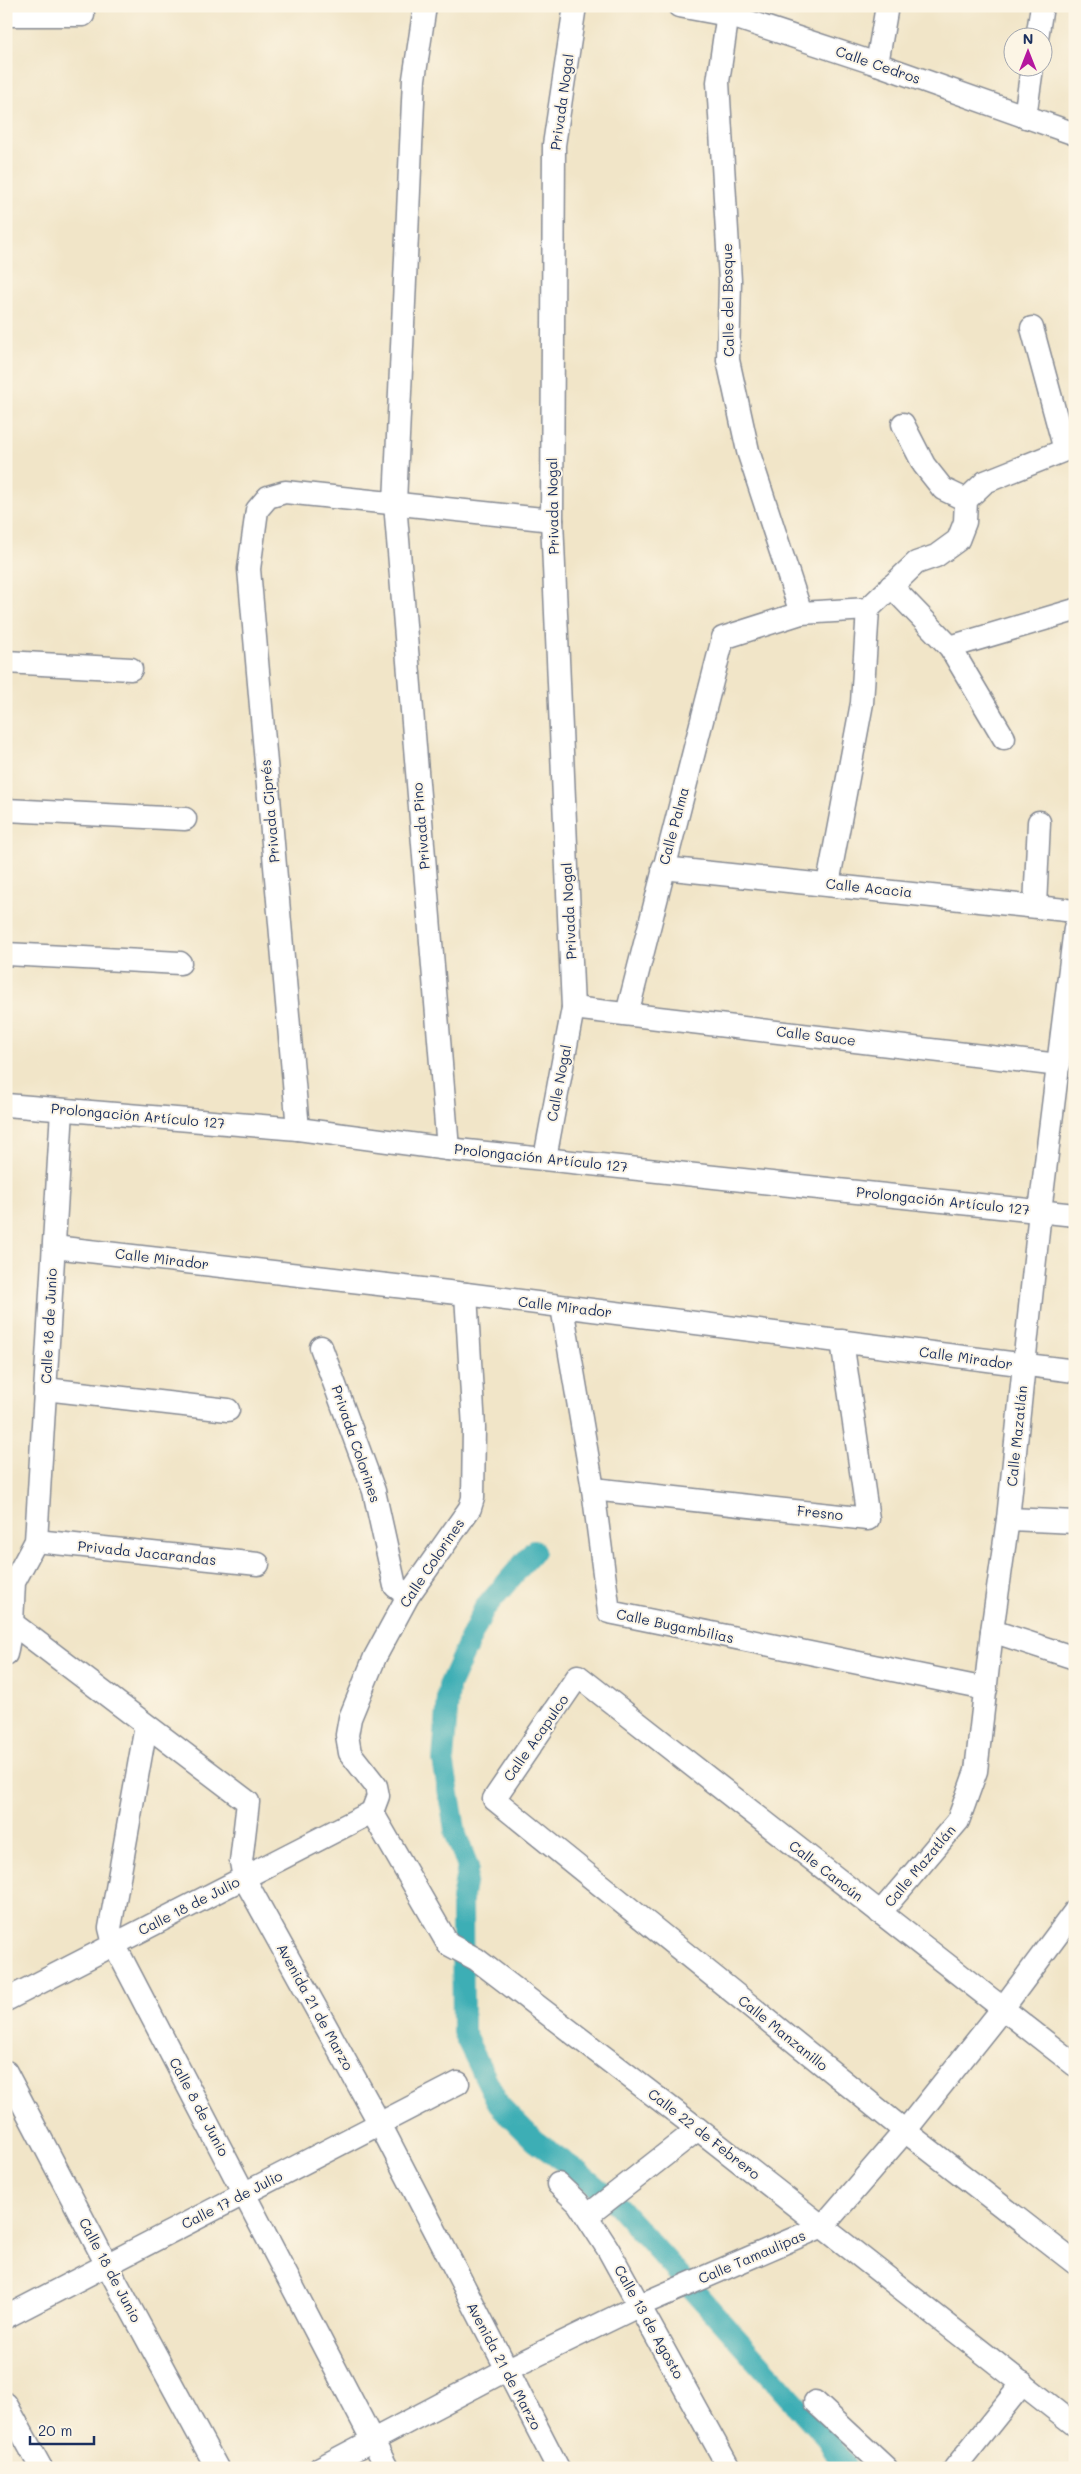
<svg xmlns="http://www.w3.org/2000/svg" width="1081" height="2474" font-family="Mali,sans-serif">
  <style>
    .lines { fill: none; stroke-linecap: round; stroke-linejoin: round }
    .canal { stroke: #3daeb5; stroke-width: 22 }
    .minor-casing { stroke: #868a93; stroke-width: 25 }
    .minor { stroke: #fff; stroke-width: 22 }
    .labels { text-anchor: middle; stroke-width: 4; stroke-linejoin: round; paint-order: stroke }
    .street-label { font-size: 14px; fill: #1b2f5e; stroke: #fcf5e5 }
  </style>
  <rect width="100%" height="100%" fill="#fcf5e5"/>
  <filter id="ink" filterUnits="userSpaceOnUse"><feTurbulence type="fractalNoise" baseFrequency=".02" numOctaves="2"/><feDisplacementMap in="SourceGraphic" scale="10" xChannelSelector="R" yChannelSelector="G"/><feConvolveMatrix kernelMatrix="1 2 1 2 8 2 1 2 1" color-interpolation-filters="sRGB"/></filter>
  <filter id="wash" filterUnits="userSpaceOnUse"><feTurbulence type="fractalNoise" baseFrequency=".0096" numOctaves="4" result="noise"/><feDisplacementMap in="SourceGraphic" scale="20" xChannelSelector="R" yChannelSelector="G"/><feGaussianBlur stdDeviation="1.12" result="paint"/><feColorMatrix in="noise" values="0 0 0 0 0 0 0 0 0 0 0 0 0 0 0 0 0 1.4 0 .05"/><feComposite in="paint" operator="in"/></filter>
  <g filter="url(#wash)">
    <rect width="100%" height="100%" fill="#f1e5c8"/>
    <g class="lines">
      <path class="canal" d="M 534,1551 L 484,1609 L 449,1686 L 443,1760 L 456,1835 L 468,1867 L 462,1900 L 463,2032 L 499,2105 L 535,2141 L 581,2174 L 616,2204 L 827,2439 L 846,2468"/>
    </g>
  </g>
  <g filter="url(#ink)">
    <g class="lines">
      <g class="minor-casing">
        <g id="minor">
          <path d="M 425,6 L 414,79 L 395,503 L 448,1149"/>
          <path d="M 679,6 L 728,15 L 877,64 L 1075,134"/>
          <path d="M 729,6 L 718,82 L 730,281 L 728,360 L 748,451 L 801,613"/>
          <path d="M 6,15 L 83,15"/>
          <path d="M 1037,38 L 1042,6"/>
          <path d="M 877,64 L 887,6"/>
          <path d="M 1025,117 L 1032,68"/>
          <path d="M 903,424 L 924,465 L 943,489 L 966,500"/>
          <path d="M 891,586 L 950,647 L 1004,738"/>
          <path d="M 950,647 L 1075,610"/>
          <path d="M 6,662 L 131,669"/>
          <path d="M 6,810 L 185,819"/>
          <path d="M 663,868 L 1075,911"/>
          <path d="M 828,884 L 862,703 L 868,609"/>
          <path d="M 1035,906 L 1039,822"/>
          <path d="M 6,954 L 180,963"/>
          <path d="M 573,1008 L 1059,1065"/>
          <path d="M 627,1014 L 723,638 L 801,613 L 868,609 L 916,563 L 936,556 L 958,540 L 965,522 L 966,500 L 985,482 L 1065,450 L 1032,328"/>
          <path d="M 6,1105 L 298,1129 L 448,1149 L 1075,1215"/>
          <path d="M 298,1129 L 249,569 L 257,510 L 268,497 L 285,492 L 552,520"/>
          <path d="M 545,1158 L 573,1008 L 552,520 L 554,145 L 575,6"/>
          <path d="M 54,1247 L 466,1294 L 1075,1371"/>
          <path d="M 562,1307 L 593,1489 L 609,1612 L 986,1689"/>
          <path d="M 321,1347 L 374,1491 L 395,1586 L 408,1596"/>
          <path d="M 45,1389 L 228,1410"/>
          <path d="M 593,1489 L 868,1519 L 842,1341"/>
          <path d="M 1008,1519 L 1075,1522"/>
          <path d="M 36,1541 L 258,1564"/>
          <path d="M 12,1623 L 248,1802 L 241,1862 L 244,1878 L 380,2124 L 558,2468"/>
          <path d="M 992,1631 L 1075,1658"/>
          <path d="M 6,1654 L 12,1623 L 14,1582 L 36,1541 L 62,1110"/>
          <path d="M 146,1726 L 110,1928 L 114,1944 L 387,2468"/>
          <path d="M 372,1812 L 448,1944 L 476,1959 L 698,2129 L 1075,2425"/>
          <path d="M 372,1812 L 378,1796 L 376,1786 L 350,1753 L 347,1735 L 350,1718 L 375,1657 L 408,1596 L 470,1508 L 473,1498 L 474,1428 L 466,1294"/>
          <path d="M 880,1913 L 958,1821 L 976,1771 L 992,1631 L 1008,1519 L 1040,1211 L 1075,928"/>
          <path d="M 6,2000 L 372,1812"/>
          <path d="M 1075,2065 L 578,1676 L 494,1799 L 905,2131 L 1075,2263"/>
          <path d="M 6,2072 L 107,2265 L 217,2468"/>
          <path d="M 558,2184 L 578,2203 L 608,2249 L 729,2468"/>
          <path d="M 587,2216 L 698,2129"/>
          <path d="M 6,2317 L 458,2083"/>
          <path d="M 815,2402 L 886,2468"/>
          <path d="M 6,2404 L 41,2468"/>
          <path d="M 320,2468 L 506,2370 L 640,2305 L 823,2226 L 905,2131 L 1003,2008 L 1075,1911"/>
          <path d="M 955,2468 L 1023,2383"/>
        </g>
      </g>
      <use href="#minor" class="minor"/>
    </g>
  </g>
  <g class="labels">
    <g class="street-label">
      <text transform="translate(878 65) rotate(19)" y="5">Calle Cedros</text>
      <text transform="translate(562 102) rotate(-82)" y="5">Privada Nogal</text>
      <text transform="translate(728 300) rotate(-91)" y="5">Calle del Bosque</text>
      <text transform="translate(553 506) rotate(-91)" y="5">Privada Nogal</text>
      <text transform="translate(270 811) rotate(-95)" y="5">Privada Ciprés</text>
      <text transform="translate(421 826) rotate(-95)" y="5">Privada Pino</text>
      <text transform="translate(674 826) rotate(-75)" y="5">Calle Palma</text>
      <text transform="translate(869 888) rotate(6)" y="5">Calle Acacia</text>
      <text transform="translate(569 911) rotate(-93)" y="5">Privada Nogal</text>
      <text transform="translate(816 1036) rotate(7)" y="5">Calle Sauce</text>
      <text transform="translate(559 1083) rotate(-79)" y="5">Calle Nogal</text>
      <text transform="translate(138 1116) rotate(5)" y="5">Prolongación Artículo 127</text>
      <text transform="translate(541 1158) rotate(6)" y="5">Prolongación Artículo 127</text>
      <text transform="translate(943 1201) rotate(6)" y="5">Prolongación Artículo 127</text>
      <text transform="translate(162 1259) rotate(7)" y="5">Calle Mirador</text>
      <text transform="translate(565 1307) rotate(7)" y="5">Calle Mirador</text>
      <text transform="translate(49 1326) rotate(-87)" y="5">Calle 18 de Junio</text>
      <text transform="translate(966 1358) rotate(8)" y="5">Calle Mirador</text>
      <text transform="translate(1017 1436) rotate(-84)" y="5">Calle Mazatlán</text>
      <text transform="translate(356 1444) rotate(71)" y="5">Privada Colorines</text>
      <text transform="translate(820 1513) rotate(6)" y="5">Fresno</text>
      <text transform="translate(147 1553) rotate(6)" y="5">Privada Jacarandas</text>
      <text transform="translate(432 1563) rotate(-56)" y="5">Calle Colorines</text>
      <text transform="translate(675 1626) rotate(12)" y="5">Calle Bugambilias</text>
      <text transform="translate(536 1738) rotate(-55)" y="5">Calle Acapulco</text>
      <text transform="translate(920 1866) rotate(-50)" y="5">Calle Mazatlán</text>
      <text transform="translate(826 1871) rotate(38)" y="5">Calle Cancún</text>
      <text transform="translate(189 1906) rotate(-27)" y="5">Calle 18 de Julio</text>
      <text transform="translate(315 2007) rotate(61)" y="5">Avenida 21 de Marzo</text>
      <text transform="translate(783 2033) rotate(39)" y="5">Calle Manzanillo</text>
      <text transform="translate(199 2107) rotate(62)" y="5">Calle 8 de Junio</text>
      <text transform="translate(704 2134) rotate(38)" y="5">Calle 22 de Febrero</text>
      <text transform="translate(232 2200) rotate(-27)" y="5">Calle 17 de Julio</text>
      <text transform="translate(752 2257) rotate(-23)" y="5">Calle Tamaulipas</text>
      <text transform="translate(110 2270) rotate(62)" y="5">Calle 18 de Junio</text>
      <text transform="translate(649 2322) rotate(61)" y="5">Calle 13 de Agosto</text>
      <text transform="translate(504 2366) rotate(62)" y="5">Avenida 21 de Marzo</text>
    </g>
  </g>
  <rect width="1081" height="2474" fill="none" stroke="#fcf5e5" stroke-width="25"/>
  <g transform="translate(1028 52)"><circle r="24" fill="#fcf5e5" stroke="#a2a6af"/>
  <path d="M0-4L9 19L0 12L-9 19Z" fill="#b5179e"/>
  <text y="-8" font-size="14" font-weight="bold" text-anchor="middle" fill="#1b2f5e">N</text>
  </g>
  <path d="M30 2436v8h64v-8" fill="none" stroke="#1b2f5e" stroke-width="2.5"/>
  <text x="38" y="2436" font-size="15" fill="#1b2f5e" stroke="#fcf5e5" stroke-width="4" paint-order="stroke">20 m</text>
</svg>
